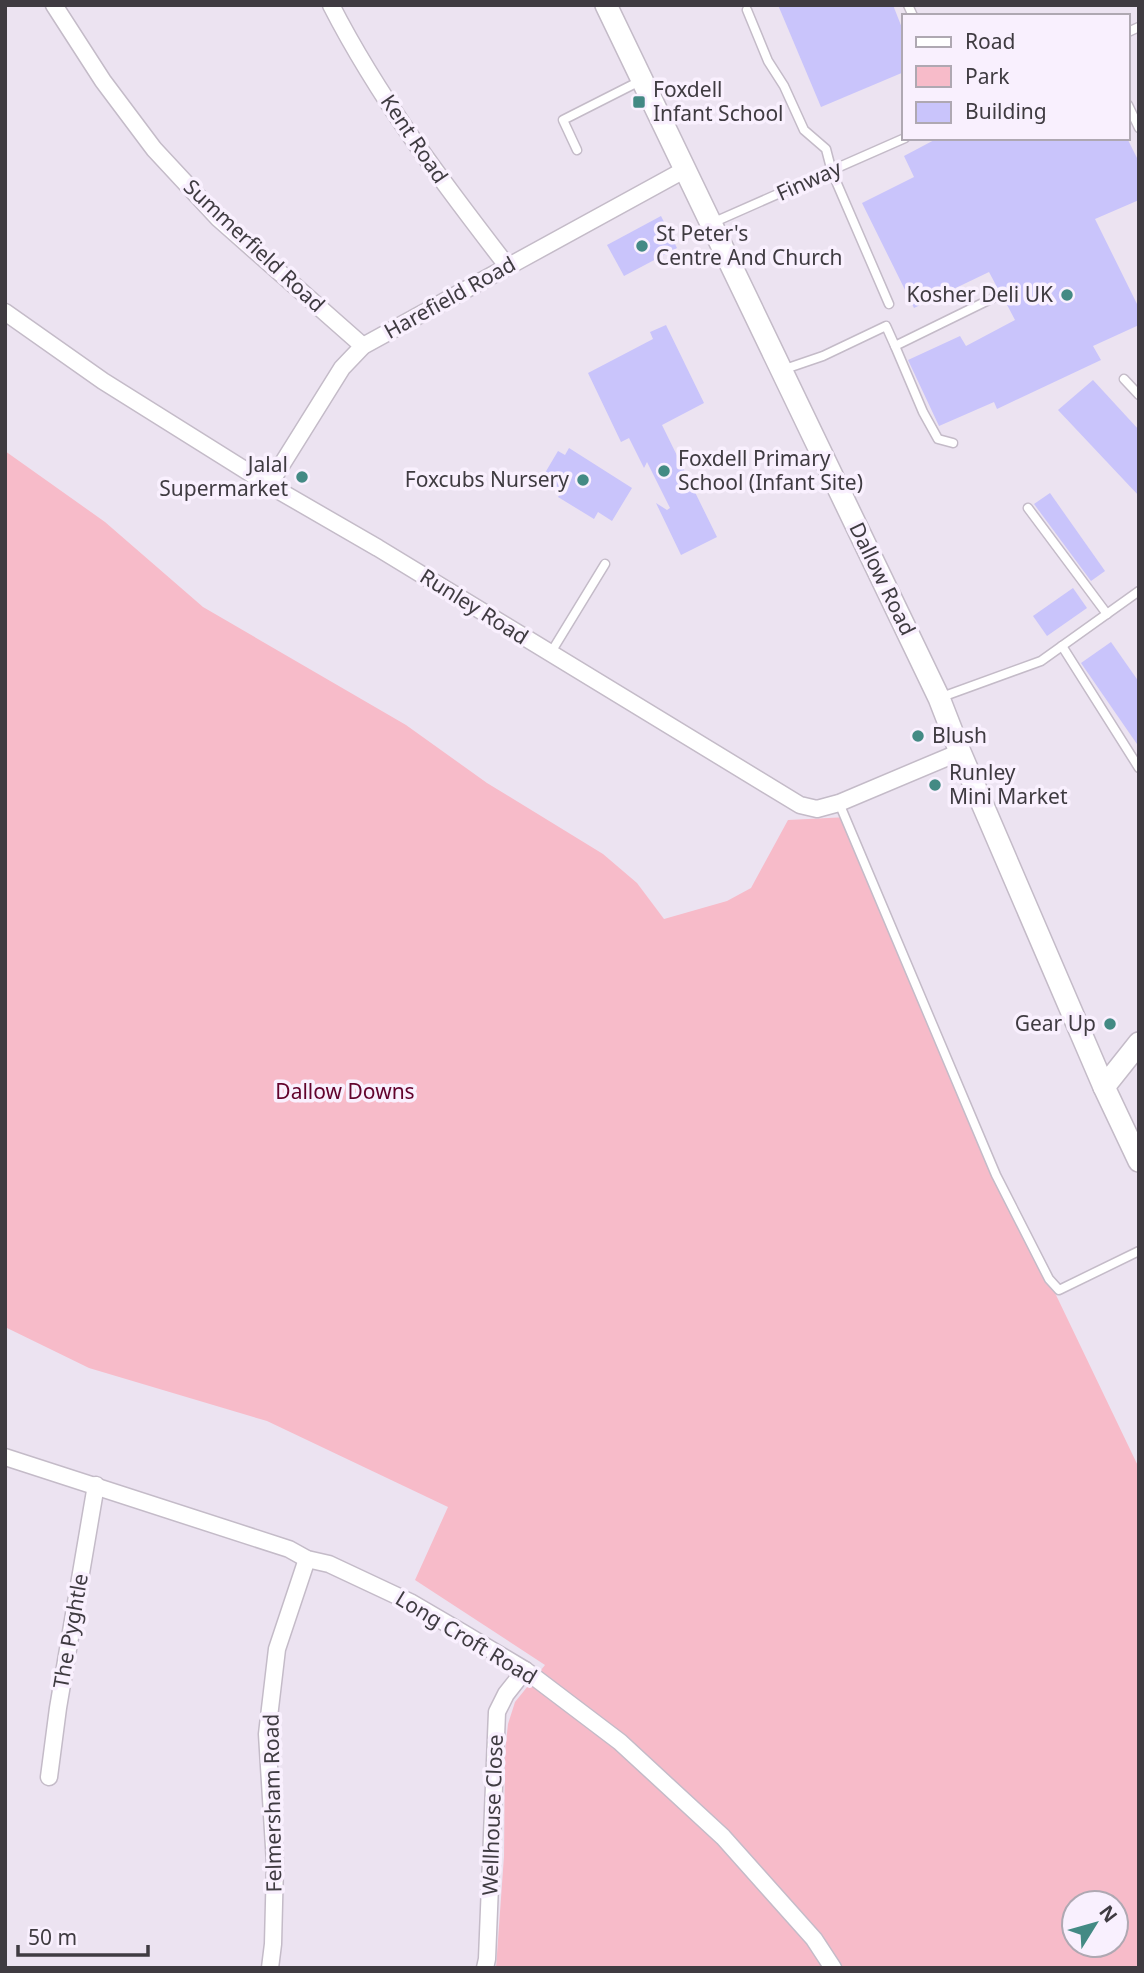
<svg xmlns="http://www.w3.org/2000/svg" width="1144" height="1973" font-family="'Noto Sans',sans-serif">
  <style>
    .green { fill: #f7bbc9; fill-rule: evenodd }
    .building { fill: #c9c4fb }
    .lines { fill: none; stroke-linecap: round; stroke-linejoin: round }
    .lane-casing { stroke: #c4bbc8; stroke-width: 11 }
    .street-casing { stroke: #c4bbc8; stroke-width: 19 }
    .secondary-casing { stroke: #c4bbc8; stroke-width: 24 }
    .lane { stroke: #fff; stroke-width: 8 }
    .street { stroke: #fff; stroke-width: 16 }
    .secondary { stroke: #fff; stroke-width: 21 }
    .poi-dot { fill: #438a84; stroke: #f9f0fe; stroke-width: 2.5 }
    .labels { text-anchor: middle; stroke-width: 7; stroke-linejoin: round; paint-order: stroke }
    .poi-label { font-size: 21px; fill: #3f3b41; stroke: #f9f0fe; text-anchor: start }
    .street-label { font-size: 21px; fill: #3f3b41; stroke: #f9f0fe }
    .park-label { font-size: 21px; fill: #62032c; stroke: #f9f0fe }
  </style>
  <rect width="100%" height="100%" fill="#ece3f1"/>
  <path class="green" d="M 5,451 L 105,522 L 203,607 L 406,725 L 487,783 L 603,854 L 637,883 L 664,919 L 727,901 L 751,888 L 788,820 L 848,817 L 974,1124 L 1139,1468 L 1139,1968 L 496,1968 L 504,1856 L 505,1751 L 508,1724 L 515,1702 L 545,1665 L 415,1580 L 448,1507 L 267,1421 L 89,1368 L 5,1327 ZM 1074,1903 L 1116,1903 L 1116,1945 L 1074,1945 Z"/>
  <g class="building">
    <path d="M 778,5 L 893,5 L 904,33 L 904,72 L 821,107 Z"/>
    <path d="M 938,138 L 1127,138 L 1139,162 L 1139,200 L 1095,219 L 1139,308 L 1139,325 L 1093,346 L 1101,360 L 997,409 L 994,402 L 939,426 L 908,360 L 960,336 L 966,346 L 1015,320 L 1004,299 L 1005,292 L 998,289 L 989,272 L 914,308 L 862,203 L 914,177 L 904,156 Z"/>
    <path d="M 661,216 L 677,248 L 624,276 L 607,245 Z"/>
    <path d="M 666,325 L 704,403 L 662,425 L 717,537 L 681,555 L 656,503 L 667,510 L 670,508 L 647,462 L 644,468 L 629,438 L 621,442 L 588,373 L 653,339 L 650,332 Z"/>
    <path d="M 1093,380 L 1139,430 L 1139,496 L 1058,410 Z"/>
    <path d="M 569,448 L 632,488 L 612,521 L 598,512 L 594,519 L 558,497 L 562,490 L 542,478 L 558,451 L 565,455 Z"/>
    <path d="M 1050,493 L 1105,571 L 1091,581 L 1034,504 Z"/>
    <path d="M 1073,588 L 1087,608 L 1047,636 L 1033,616 Z"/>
    <path d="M 1111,642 L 1139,682 L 1139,747 L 1081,663 Z"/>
  </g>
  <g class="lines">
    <g class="lane-casing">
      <g id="lane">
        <path d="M 908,5 L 913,16"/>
        <path d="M 747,10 L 768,61 L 784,86 L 804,130 L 826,149 L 832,172 L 889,304"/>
        <path d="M 1128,32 L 1139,27"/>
        <path d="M 1128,105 L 1139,128"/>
        <path d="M 577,150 L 563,120 L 640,81"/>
        <path d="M 712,223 L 905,138"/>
        <path d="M 895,346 L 923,412 L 938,439 L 953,443"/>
        <path d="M 782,370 L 823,356 L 886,326 L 895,346 L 999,295"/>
        <path d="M 1124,379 L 1139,395"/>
        <path d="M 1028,508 L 1107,614"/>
        <path d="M 1062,646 L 1139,768"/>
        <path d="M 550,654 L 605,564"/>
        <path d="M 939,698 L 1041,661 L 1139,591"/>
        <path d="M 839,803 L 996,1175 L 1049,1279 L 1059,1290 L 1139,1251"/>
      </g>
    </g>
    <g class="street-casing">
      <g id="street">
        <path d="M 54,5 L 103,81 L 154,149 L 219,219 L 363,346"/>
        <path d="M 331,5 C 379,99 444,184 508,267"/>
        <path d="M 5,312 L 103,381 L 269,485 L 378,548 L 800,805 L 817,809 L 839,803 L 960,752"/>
        <path d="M 269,485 L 342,368 L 363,346 L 686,169"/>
        <path d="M 5,1457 L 289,1549 L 307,1559 L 329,1564 L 410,1602 L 463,1633 L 525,1670 L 620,1742 L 723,1837 L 814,1939 L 833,1968"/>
        <path d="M 49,1777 L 58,1708 L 96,1485"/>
        <path d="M 270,1968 L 273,1944 L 275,1863 L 267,1734 L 277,1649 L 307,1559"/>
        <path d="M 485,1968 L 487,1959 L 497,1712 L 506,1694 L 525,1670"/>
      </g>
    </g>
    <g class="secondary-casing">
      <g id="secondary">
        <path d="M 606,5 L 939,698 L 960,752 L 1104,1087 L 1139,1161"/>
        <path d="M 1104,1087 L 1139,1043"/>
      </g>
    </g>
    <use href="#lane" class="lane"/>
    <use href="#street" class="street"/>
    <use href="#secondary" class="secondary"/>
  </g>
  <g class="poi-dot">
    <rect x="632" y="95" width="14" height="14" rx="3.5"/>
    <circle cx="642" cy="246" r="7"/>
    <circle cx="1067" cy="295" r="7"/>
    <circle cx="664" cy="471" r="7"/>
    <circle cx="302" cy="477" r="7"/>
    <circle cx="583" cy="480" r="7"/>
    <circle cx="918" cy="736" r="7"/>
    <circle cx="935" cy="785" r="7"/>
    <circle cx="1110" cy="1024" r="7"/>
  </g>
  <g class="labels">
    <g class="poi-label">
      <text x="653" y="97">Foxdell<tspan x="653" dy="24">Infant School</tspan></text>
      <text x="656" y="241">St Peter's<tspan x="656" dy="24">Centre And Church</tspan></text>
      <text x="1053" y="302" text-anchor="end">Kosher Deli UK</text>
      <text x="678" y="466">Foxdell Primary<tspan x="678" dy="24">School (Infant Site)</tspan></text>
      <text x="288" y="472" text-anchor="end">Jalal<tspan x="288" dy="24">Supermarket</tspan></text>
      <text x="569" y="487" text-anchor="end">Foxcubs Nursery</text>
      <text x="932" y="743">Blush</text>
      <text x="949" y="780">Runley<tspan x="949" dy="24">Mini Market</tspan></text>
      <text x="1096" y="1031" text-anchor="end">Gear Up</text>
    </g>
    <g class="street-label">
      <text transform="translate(414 139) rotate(56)" y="7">Kent Road</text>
      <text transform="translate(809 181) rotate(-24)" y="7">Finway</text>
      <text transform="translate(254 246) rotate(43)" y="7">Summerfield Road</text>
      <text transform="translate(450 298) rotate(-29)" y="7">Harefield Road</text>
      <text transform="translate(882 579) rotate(64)" y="7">Dallow Road</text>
      <text transform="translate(474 607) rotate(32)" y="7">Runley Road</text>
      <text transform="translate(71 1631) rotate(-80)" y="7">The Pyghtle</text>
      <text transform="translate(466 1638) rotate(31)" y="7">Long Croft Road</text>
      <text transform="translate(273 1803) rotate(-91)" y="7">Felmersham Road</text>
      <text transform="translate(493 1815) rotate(-88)" y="7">Wellhouse Close</text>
    </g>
    <g class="park-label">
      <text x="345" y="1099">Dallow Downs</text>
    </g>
  </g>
  <rect width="1144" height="1973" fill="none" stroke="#3f3b41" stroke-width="14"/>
  <rect x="902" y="14" width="228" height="126" fill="#f9f0fe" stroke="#afa8b2" stroke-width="2"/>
  <rect x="916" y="37" width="35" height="10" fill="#ffffff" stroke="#afa8b2" stroke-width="2"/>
  <text x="965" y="49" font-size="21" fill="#3f3b41">Road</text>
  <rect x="916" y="66" width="35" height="21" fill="#f7bbc9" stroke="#afa8b2" stroke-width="2"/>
  <text x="965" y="84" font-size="21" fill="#3f3b41">Park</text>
  <rect x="916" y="102" width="35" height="21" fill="#c9c4fb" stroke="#afa8b2" stroke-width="2"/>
  <text x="965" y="119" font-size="21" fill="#3f3b41">Building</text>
  <g transform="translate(1095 1924) rotate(53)"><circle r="33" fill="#f9f0fe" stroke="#afa8b2" stroke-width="2"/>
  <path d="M0-5L12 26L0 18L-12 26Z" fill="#438a84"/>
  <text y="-10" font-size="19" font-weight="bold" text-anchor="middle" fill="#3f3b41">N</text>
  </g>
  <path d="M18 1945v10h130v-10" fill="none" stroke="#3f3b41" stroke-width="3.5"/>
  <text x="28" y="1945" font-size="21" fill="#3f3b41" stroke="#f9f0fe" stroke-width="5" paint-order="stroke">50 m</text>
</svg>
